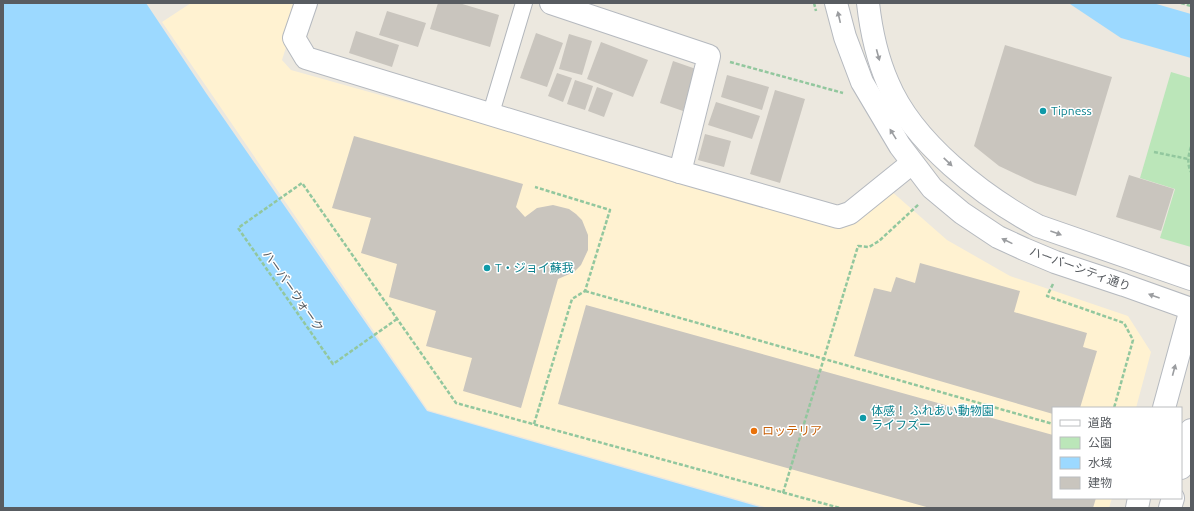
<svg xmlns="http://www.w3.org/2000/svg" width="1194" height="511" font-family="Ubuntu,'Noto Sans JP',sans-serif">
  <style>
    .commercial { fill: #fff2d1 }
    .green { fill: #bbe6b9 }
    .water { fill: #9cd9ff }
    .building { fill: #c9c5be }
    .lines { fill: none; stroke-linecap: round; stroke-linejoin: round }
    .street-casing { stroke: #b2b6bb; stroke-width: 18 }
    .secondary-casing { stroke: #b5b9bf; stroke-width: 24 }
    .path { stroke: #92c79e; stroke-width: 2.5; stroke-dasharray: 4 2; stroke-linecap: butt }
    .street { stroke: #fff; stroke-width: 16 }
    .secondary { stroke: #fff; stroke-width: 22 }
    .oneway { fill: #9b9da0 }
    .culture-dot { fill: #0f9aa8; stroke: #fff; stroke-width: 1.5 }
    .food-dot { fill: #e8710a; stroke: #fff; stroke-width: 1.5 }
    .labels { text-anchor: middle; stroke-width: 3; stroke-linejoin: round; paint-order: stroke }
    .culture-label { font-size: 12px; fill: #0d838f; stroke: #fff; text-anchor: start }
    .street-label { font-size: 12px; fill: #585c61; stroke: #fff }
    .food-label { font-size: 12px; fill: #c56008; stroke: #fff; text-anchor: start }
  </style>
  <rect width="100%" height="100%" fill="#ece8df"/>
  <path class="commercial" d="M 191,3 L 300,3 L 282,60 L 291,70 L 847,226 L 890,190 L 947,240 L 1010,276 L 1128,316 L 1151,352 L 1136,408 L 1053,408 L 1053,498 L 1112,498 L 1109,508 L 768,508 L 428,410 L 162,22 Z"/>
  <path class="green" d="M 1171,72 L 1191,78 L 1191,247 L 1160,238 L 1175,189 L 1140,178 Z"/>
  <g class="water">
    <path d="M 3,3 L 146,3 L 206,93 L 427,411 L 763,508 L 3,508 Z"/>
    <path d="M 1065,3 L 1153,3 L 1191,14 L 1191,58 L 1121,38 L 1070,4 Z"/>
  </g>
  <g class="building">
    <path d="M 438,3 L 459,3 L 499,15 L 490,47 L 430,29 Z"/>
    <path d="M 387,11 L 426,23 L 418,47 L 379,35 Z"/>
    <path d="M 356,31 L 399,45 L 392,67 L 349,53 Z"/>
    <path d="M 536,33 L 563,43 L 547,87 L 520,78 Z"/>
    <path d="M 569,34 L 592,41 L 582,75 L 559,69 Z"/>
    <path d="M 601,42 L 648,60 L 633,97 L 587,79 Z"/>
    <path d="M 1005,45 L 1112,77 L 1076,196 L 1035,183 L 999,166 L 974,146 Z"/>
    <path d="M 673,61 L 696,69 L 683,111 L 660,103 Z"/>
    <path d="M 557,73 L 572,78 L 563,102 L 548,96 Z"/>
    <path d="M 727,75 L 769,87 L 762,110 L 721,97 Z"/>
    <path d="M 575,80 L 593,86 L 585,110 L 567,104 Z"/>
    <path d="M 597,87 L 613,93 L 604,117 L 588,111 Z"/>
    <path d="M 775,90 L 805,99 L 780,183 L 750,174 Z"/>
    <path d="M 716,102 L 760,116 L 752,139 L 708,125 Z"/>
    <path d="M 705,134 L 731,141 L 724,167 L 698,160 Z"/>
    <path d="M 354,136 L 523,184 L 516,207 L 525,217 L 537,208 L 553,205 L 569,209 L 576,214 L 582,220 L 588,235 L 588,250 L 581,265 L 574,272 L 558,279 L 521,408 L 463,391 L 472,358 L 426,346 L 436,311 L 389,297 L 397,264 L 361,253 L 371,218 L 332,208 Z"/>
    <path d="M 1129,175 L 1174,189 L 1161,231 L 1116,217 Z"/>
    <path d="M 920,263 L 1020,291 L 1014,312 L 1087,333 L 1083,347 L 1097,351 L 1080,408 L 1053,408 L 1053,414 L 854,356 L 874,288 L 891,292 L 896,277 L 915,283 Z"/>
    <path d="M 586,305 L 1053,435 L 1053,498 L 1096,498 L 1093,508 L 930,508 L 558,404 Z"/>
  </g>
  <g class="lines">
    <g class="street-casing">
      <path id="street" d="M 491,113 L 524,3"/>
    </g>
    <g class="secondary-casing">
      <g id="secondary">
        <path d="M 306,3 L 294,38 L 306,58 L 680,172 L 838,217 L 850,213 L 912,163"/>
        <path d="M 551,3 L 709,56 L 680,172"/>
        <path d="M 836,3 L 845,37 L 862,82 L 900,146 L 932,188 L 962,213 L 998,237 L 1024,249 L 1055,262 L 1124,285 L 1191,309"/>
        <path d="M 868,3 C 871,30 877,58 888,83 C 913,143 983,196 1038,226 L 1191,279"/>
        <path d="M 1164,408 L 1191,309"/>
        <path d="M 1181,468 L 1191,430"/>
        <path d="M 1137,508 L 1139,498"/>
        <path d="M 1170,508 L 1173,498"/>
      </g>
    </g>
    <g class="path">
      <path d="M 814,3 L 816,11"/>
      <path d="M 1181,3 L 1191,6"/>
      <path d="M 730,62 L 843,93"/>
      <path d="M 1191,147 C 1188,156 1187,164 1191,172"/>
      <path d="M 1154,152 L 1188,159"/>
      <path d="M 1053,284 L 1047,296 L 1124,323 L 1133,340 L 1114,408"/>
      <path d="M 585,291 L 1053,424"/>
      <path d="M 397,319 L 333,364 L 238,228 L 302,183 L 456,403 L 840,508"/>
      <path d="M 534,424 L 572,299 L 585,291 L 610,210 L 535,187"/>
      <path d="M 783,493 L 858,246 L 869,247 L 879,241 L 919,204"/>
    </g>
    <use href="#street" class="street"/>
    <use href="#secondary" class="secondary"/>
  </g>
  <defs><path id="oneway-solid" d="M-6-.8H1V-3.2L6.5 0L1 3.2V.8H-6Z"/></defs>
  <g class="oneway">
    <use href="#oneway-solid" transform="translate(839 17) rotate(-103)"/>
    <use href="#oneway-solid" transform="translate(878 55) rotate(75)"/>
    <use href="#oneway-solid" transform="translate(893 134) rotate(-122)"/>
    <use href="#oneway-solid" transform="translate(948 162) rotate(44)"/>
    <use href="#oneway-solid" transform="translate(1056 233) rotate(20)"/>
    <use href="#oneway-solid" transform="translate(1007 241) rotate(-154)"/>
    <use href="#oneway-solid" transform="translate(1154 296) rotate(-160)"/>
    <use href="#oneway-solid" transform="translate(1174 370) rotate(-75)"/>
  </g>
  <g class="culture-dot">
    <circle cx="1043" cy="111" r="4"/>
    <circle cx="487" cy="268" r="4"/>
    <circle cx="863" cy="418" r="4"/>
  </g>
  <circle class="food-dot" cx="754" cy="431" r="4"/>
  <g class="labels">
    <g class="culture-label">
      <text x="1051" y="115">Tipness</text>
      <text x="495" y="272">T・ジョイ蘇我</text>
      <text x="871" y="415">体感！ ふれあい動物園<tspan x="871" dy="14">ライフズー</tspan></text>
    </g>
    <g class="street-label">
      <text transform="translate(1080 269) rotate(20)" y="4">ハーバーシティ通り</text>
      <text transform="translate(293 291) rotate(55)" y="4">ハーバーウォーク</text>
    </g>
    <g class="food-label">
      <text x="762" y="435">ロッテリア</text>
    </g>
  </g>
  <rect width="1194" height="511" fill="none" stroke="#585c61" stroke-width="8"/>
  <rect x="1052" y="407" width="130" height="92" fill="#ffffff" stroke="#bcbec0"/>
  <rect x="1060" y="420" width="20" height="6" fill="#ffffff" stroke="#bcbec0"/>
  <text x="1088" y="427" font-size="12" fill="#585c61">道路</text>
  <rect x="1060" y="437" width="20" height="12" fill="#bbe6b9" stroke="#bcbec0"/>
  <text x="1088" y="447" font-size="12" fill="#585c61">公園</text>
  <rect x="1060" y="457" width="20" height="12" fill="#9cd9ff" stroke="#bcbec0"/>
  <text x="1088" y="467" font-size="12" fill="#585c61">水域</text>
  <rect x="1060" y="477" width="20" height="12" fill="#c9c5be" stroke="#bcbec0"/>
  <text x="1088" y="487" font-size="12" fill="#585c61">建物</text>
</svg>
